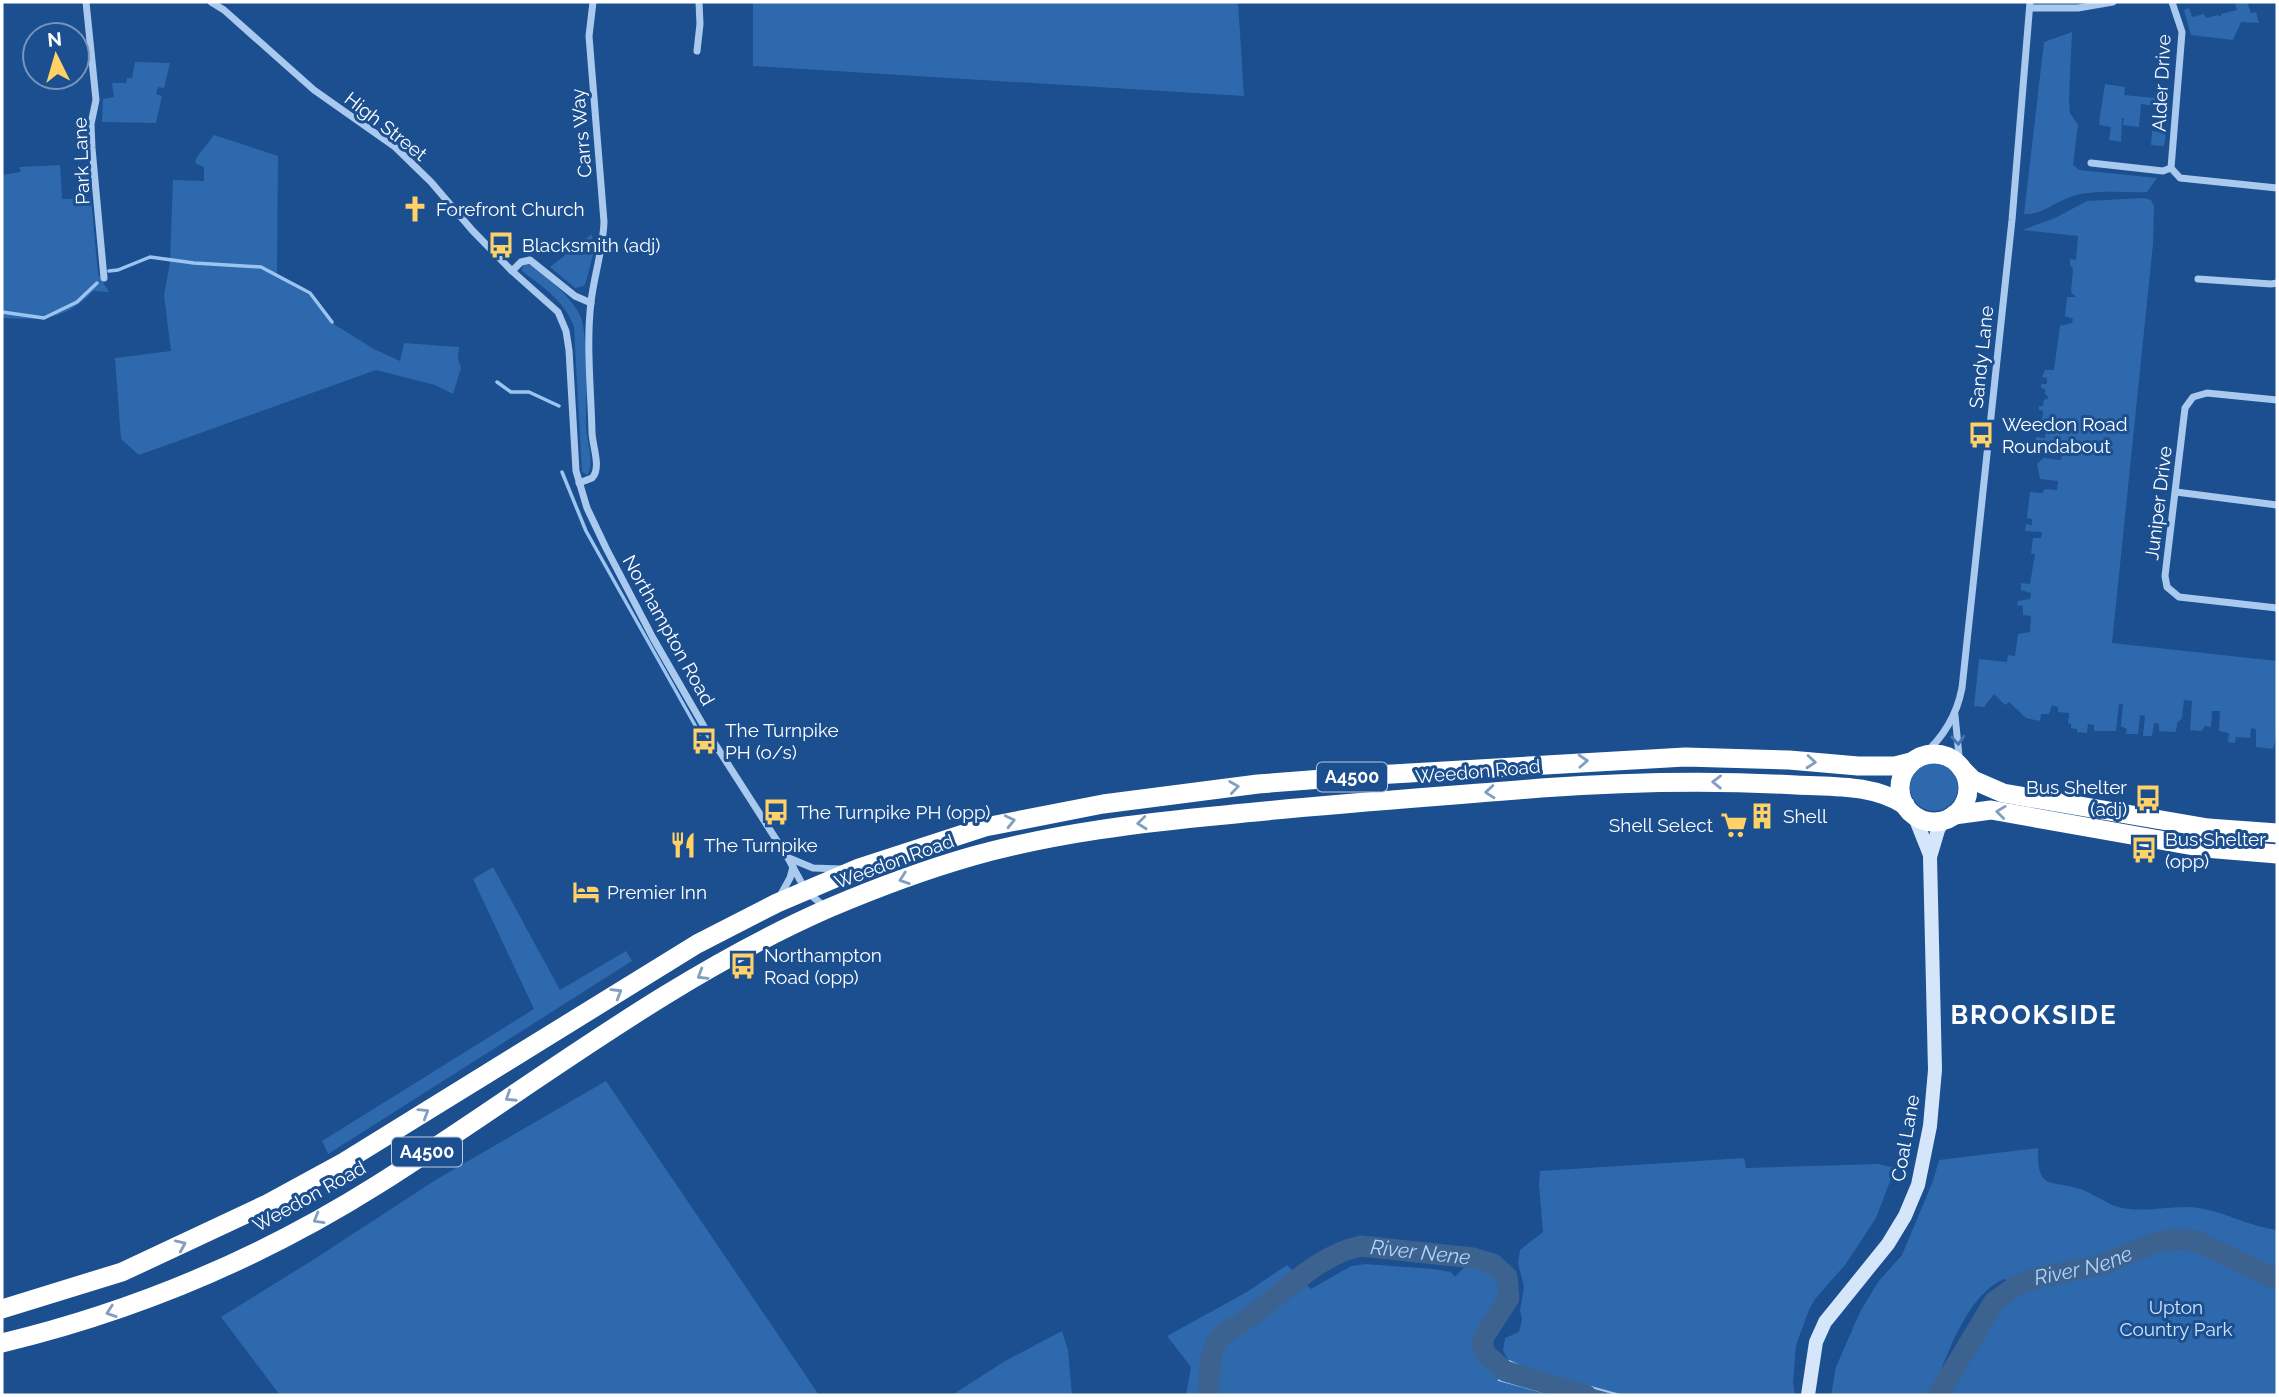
<svg xmlns="http://www.w3.org/2000/svg" width="2279" height="1397" font-family="Raleway,sans-serif">
  <style>
    .green { fill: #2e69ad }
    .water { fill: #3c6290; stroke: #9cc4f0; stroke-width: 2 }
    .lines { fill: none; stroke-linecap: round; stroke-linejoin: round }
    .stream { stroke: #9cc4f0; stroke-width: 3.5 }
    .river { stroke: #3c6290; stroke-width: 21 }
    .street { stroke: #a9c9ee; stroke-width: 7 }
    .secondary { stroke: #d6e6fa; stroke-width: 14 }
    .highway { stroke: #fff; stroke-width: 19 }
    .oneway { stroke: #4674ac }
    .oneway2 { stroke: #829ec1 }
    .labels { text-anchor: middle; stroke-width: 6; stroke-linejoin: round; paint-order: stroke }
    .shield { fill: #1b4f8f; stroke: #bbcadd; stroke-width: 2 }
    .shield-label { font-size: 18px; font-weight: bold; fill: #fff }
    .street-label { font-size: 19px; fill: #fff; stroke: #1b4f8f }
    .poi-label { font-size: 19px; fill: #fff; stroke: #1b4f8f; text-anchor: start }
    .park-label { font-size: 19px; fill: #cfe3fa; stroke: #1b4f8f }
    .water-label { font-size: 21px; font-style: italic; fill: #b5d3f5; stroke: #1b4f8f }
    .district-label { font-size: 26px; font-weight: bold; letter-spacing: 2px; fill: #fff; stroke: #1b4f8f }
  </style>
  <rect width="100%" height="100%" fill="#1b4f8f"/>
  <g class="green">
    <path d="M 753,2 L 1238,2 L 1244,96 L 753,66 Z"/>
    <path d="M 2247,2 L 2251,13 L 2256,12 L 2259,23 L 2241,22 L 2233,40 L 2191,35 L 2184,10 L 2189,8 L 2192,17 L 2204,14 L 2206,18 L 2218,15 L 2221,17 L 2221,14 L 2237,10 L 2235,4 Z"/>
    <path d="M 2072,32 L 2069,98 L 2070,113 L 2078,125 L 2073,165 L 2079,170 L 2157,178 L 2147,192 C 2123,193 2093,189 2070,197 C 2054,203 2041,215 2024,214 L 2044,42 Z"/>
    <path d="M 135,62 L 170,63 L 164,88 L 158,87 L 156,94 L 162,96 L 156,123 L 102,122 L 103,99 L 114,97 L 112,83 L 126,83 L 127,78 L 132,78 Z"/>
    <path d="M 2105,84 L 2125,87 L 2124,95 L 2155,98 L 2154,106 L 2141,104 L 2139,127 L 2123,125 L 2124,118 L 2122,118 L 2121,142 L 2109,140 L 2111,127 L 2100,125 L 2099,122 Z"/>
    <path d="M 2152,131 L 2166,133 L 2164,146 L 2151,145 Z"/>
    <path d="M 214,135 L 278,156 L 277,277 L 309,295 L 332,323 L 374,349 L 400,361 L 404,343 L 459,347 L 458,359 L 461,368 L 453,394 L 435,385 L 376,370 L 139,455 L 121,439 L 115,358 L 171,351 L 164,295 L 170,263 L 173,180 L 204,181 L 204,167 L 195,163 L 197,157 Z"/>
    <path d="M 60,165 L 62,199 L 91,198 L 98,274 L 109,292 L 93,291 C 65,321 41,320 2,318 L 2,175 L 21,172 L 19,167 Z"/>
    <path d="M 2144,198 L 2151,200 L 2154,206 L 2153,244 L 2112,643 L 2277,661 C 2277,679 2279,738 2273,749 L 2256,747 L 2256,729 L 2251,728 L 2250,738 L 2236,737 L 2235,743 L 2228,742 L 2229,733 L 2219,731 L 2220,711 L 2212,711 L 2211,727 L 2205,726 L 2201,731 L 2190,730 L 2192,701 L 2184,700 L 2182,718 L 2177,723 L 2176,732 L 2159,731 L 2159,724 L 2154,723 L 2152,736 L 2143,736 L 2145,716 L 2140,715 L 2138,734 L 2126,734 L 2127,729 L 2121,726 L 2123,704 L 2119,704 L 2116,731 L 2094,731 L 2094,725 L 2088,724 L 2087,733 L 2077,732 L 2077,729 L 2071,728 L 2071,724 L 2068,723 L 2069,713 L 2058,712 L 2058,707 L 2052,705 L 2049,714 L 2041,714 L 2040,721 L 2026,718 L 2009,702 L 2005,705 L 1994,694 L 1984,707 L 1974,706 L 1979,659 L 2007,662 L 2008,655 L 2015,656 L 2018,634 L 2030,632 L 2031,616 L 2023,615 L 2023,606 L 2017,605 L 2018,601 L 2030,599 L 2031,593 L 2021,590 L 2021,583 L 2030,584 L 2035,554 L 2031,554 L 2033,538 L 2041,538 L 2042,532 L 2025,531 L 2026,524 L 2032,525 L 2032,519 L 2027,518 L 2030,492 L 2043,493 L 2044,489 L 2057,490 L 2058,481 L 2040,479 L 2037,464 L 2043,458 L 2061,460 L 2062,454 L 2040,451 L 2038,445 L 2035,445 L 2036,437 L 2045,438 L 2047,422 L 2042,421 L 2043,411 L 2039,410 L 2039,406 L 2043,406 L 2044,400 L 2049,398 L 2045,394 L 2045,389 L 2041,388 L 2041,384 L 2047,384 L 2047,378 L 2042,377 L 2045,370 L 2054,370 L 2060,326 L 2072,323 L 2073,319 L 2065,316 L 2067,297 L 2076,297 L 2071,292 L 2073,268 L 2070,265 L 2070,259 L 2076,260 L 2078,236 L 2022,230 L 2055,218 L 2087,201 Z"/>
    <path d="M 592,234 L 594,251 L 586,282 L 584,286 L 575,288 L 550,267 Z"/>
    <path d="M 526,263 C 543,270 572,299 580,315 C 589,336 586,403 586,428 C 587,441 595,465 587,475 L 582,472 L 574,327 C 566,302 543,287 522,271 L 523,265 Z"/>
    <circle cx="1934" cy="787" r="24"/>
    <path d="M 493,867 L 560,990 L 626,951 L 632,961 L 328,1154 L 322,1141 L 534,1009 L 473,879 Z"/>
    <path d="M 606,1081 L 819,1395 L 280,1395 L 221,1317 L 316,1258 L 437,1179 Z"/>
    <path d="M 2038,1148 C 2037,1191 2049,1179 2080,1189 C 2093,1193 2109,1205 2118,1207 C 2145,1214 2172,1204 2199,1208 C 2226,1212 2250,1227 2277,1230 L 2277,1273 L 2193,1236 L 2171,1236 L 2137,1245 L 2096,1262 L 2057,1267 L 2035,1273 L 2013,1283 L 2004,1279 C 1967,1295 1948,1353 1934,1388 L 1929,1395 L 1831,1395 L 1836,1367 L 1860,1312 L 1878,1282 L 1902,1255 L 1933,1181 L 1939,1160 Z"/>
    <path d="M 1744,1158 L 1746,1168 L 1878,1164 L 1895,1168 L 1876,1218 L 1845,1265 L 1815,1299 L 1809,1310 L 1796,1345 L 1793,1383 L 1795,1395 L 1620,1395 L 1529,1370 L 1509,1361 L 1503,1351 L 1505,1338 L 1519,1332 L 1522,1319 L 1520,1310 L 1524,1287 L 1518,1263 L 1520,1250 L 1543,1232 L 1539,1185 L 1540,1171 Z"/>
    <path d="M 2175,1239 L 2196,1241 L 2277,1280 L 2277,1395 L 1947,1395 L 1994,1302 L 2016,1286 L 2053,1273 L 2101,1265 L 2154,1243 Z"/>
    <path d="M 1473,1258 L 1493,1264 L 1507,1277 L 1509,1298 L 1483,1338 L 1483,1349 L 1500,1369 L 1505,1371 L 1500,1380 L 1553,1395 L 1186,1395 L 1191,1367 L 1167,1336 L 1247,1292 L 1287,1265 L 1311,1289 L 1351,1266 L 1365,1264 L 1433,1269 L 1451,1272 L 1455,1277 Z"/>
    <path d="M 1062,1331 L 1068,1350 L 1072,1395 L 952,1395 L 1005,1361 Z"/>
  </g>
  <path class="water" d="M 1509,1361 L 1529,1370 L 1620,1395 L 1553,1395 L 1499,1380 Z"/>
  <g class="lines">
    <g class="stream">
      <path d="M 109,271 L 118,270 L 150,257 L 194,263 L 261,267 L 310,293 L 332,322"/>
      <path d="M 2,312 L 44,318 L 77,302 L 97,283"/>
      <path d="M 497,382 L 511,392 L 529,392 L 559,406"/>
      <path d="M 562,472 L 586,531 L 700,734"/>
    </g>
    <g class="river">
      <path id="s1" d="M 1208,1395 C 1210,1377 1208,1352 1220,1337 C 1225,1331 1236,1327 1243,1322 C 1281,1296 1316,1255 1361,1246 L 1473,1258 L 1493,1264 L 1507,1277 L 1509,1298 L 1483,1338 L 1483,1349 L 1488,1356 L 1505,1371 L 1586,1395"/>
      <path id="s2" d="M 1938,1395 L 1994,1302 L 2016,1286 L 2036,1278 L 2101,1265 L 2154,1243 L 2175,1239 L 2196,1241 L 2277,1280"/>
    </g>
    <g class="street">
      <path d="M 86,2 L 96,100 L 91,124 L 92,148 L 104,278"/>
      <path d="M 211,2 L 224,10 L 314,90 L 395,147 L 431,182 L 472,230 L 512,271 L 558,312 L 566,331 L 569,350 L 576,471 L 587,508 L 606,548 L 653,638 L 706,730 L 788,858 L 806,891 L 825,907"/>
      <path d="M 2172,2 L 2182,32 L 2171,168 L 2180,178 L 2277,188"/>
      <path d="M 2030,8 L 2078,8 L 2113,2"/>
      <path d="M 697,51 L 700,24 L 699,2"/>
      <path d="M 2091,163 L 2163,171 L 2171,168"/>
      <path d="M 512,271 L 521,262 L 530,260 L 575,296 L 591,303"/>
      <path d="M 2198,279 L 2271,284 L 2277,283"/>
      <path d="M 2277,400 L 2207,393 L 2193,397 L 2185,408 L 2165,576 L 2167,587 L 2179,597 L 2277,608"/>
      <path d="M 579,483 L 592,478 C 602,468 592,445 592,432 C 591,390 586,343 591,302 C 594,275 603,250 604,222 L 589,36 L 593,2"/>
      <path d="M 2176,492 L 2277,505"/>
      <path d="M 1955,715 L 1960,766"/>
      <path d="M 1922,756 C 1943,738 1957,714 1962,688 L 2012,220 L 2030,2"/>
      <path d="M 789,858 L 813,868 L 841,869"/>
      <path d="M 780,896 L 790,878 L 793,867"/>
    </g>
    <g class="secondary">
      <path d="M 1914,815 L 1930,855"/>
      <path d="M 1808,1395 L 1816,1342 L 1825,1322 L 1888,1244 L 1905,1216 L 1918,1185 L 1930,1126 L 1935,1070 L 1930,857 L 1938,830 L 1943,820"/>
    </g>
    <g class="highway">
      <circle cx="1934" cy="788" r="34"/>
      <path d="M 1962,769 L 1973,780 L 2003,793 L 2208,828 L 2277,833"/>
      <path d="M 1954,815 L 1991,810 L 2205,848 L 2277,854"/>
      <path d="M 2,1309 L 122,1272 L 267,1204 L 344,1162 L 697,944 L 777,903 L 859,868 L 985,827 L 1103,804 L 1258,784 L 1375,775 L 1685,757 L 1789,760 L 1858,766 L 1895,766 L 1911,762"/>
      <path d="M 2,1343 C 135,1311 261,1258 377,1185 C 526,1091 667,979 829,908 C 876,888 924,870 973,856 C 1056,833 1140,823 1225,815 C 1330,804 1435,797 1541,788 C 1625,782 1711,780 1796,785 C 1833,787 1872,784 1905,805"/>
    </g>
  </g>
  <defs><path id="oneway-chevron" d="M-2-3.5L2.5 0L-2 3.5" fill="none" stroke-width="1.6" stroke-linecap="round" stroke-linejoin="round" transform="scale(1.75)"/></defs>
  <use class="oneway" href="#oneway-chevron" transform="translate(1958 740) rotate(87)"/>
  <g class="oneway2">
    <use href="#oneway-chevron" transform="translate(1583 761) rotate(-3)"/>
    <use href="#oneway-chevron" transform="translate(1811 762) rotate(5)"/>
    <use href="#oneway-chevron" transform="translate(1717 782) rotate(-179)"/>
    <use href="#oneway-chevron" transform="translate(1234 787) rotate(-8)"/>
    <use href="#oneway-chevron" transform="translate(1490 792) rotate(175)"/>
    <use href="#oneway-chevron" transform="translate(2001 812) rotate(-173)"/>
    <use href="#oneway-chevron" transform="translate(1010 821) rotate(-13)"/>
    <use href="#oneway-chevron" transform="translate(1142 823) rotate(174)"/>
    <use href="#oneway-chevron" transform="translate(904 879) rotate(161)"/>
    <use href="#oneway-chevron" transform="translate(702 975) rotate(149)"/>
    <use href="#oneway-chevron" transform="translate(617 993) rotate(-31)"/>
    <use href="#oneway-chevron" transform="translate(510 1097) rotate(147)"/>
    <use href="#oneway-chevron" transform="translate(424 1113) rotate(-32)"/>
    <use href="#oneway-chevron" transform="translate(318 1219) rotate(150)"/>
    <use href="#oneway-chevron" transform="translate(181 1245) rotate(-24)"/>
    <use href="#oneway-chevron" transform="translate(111 1312) rotate(161)"/>
  </g>
  <defs>
    <g id="church-bare" transform="scale(2.1)"><path d="M-1.2-6h2.4v3.5h3.3v2.4h-3.3V6h-2.4V-.1h-3.3v-2.4h3.3Z" fill="#ffd166" stroke="#1b4f8f" stroke-width="2.5" paint-order="stroke"/></g>
    <g id="bus-bare" transform="scale(2.1)"><path d="M-5-6H5V4H4V6H2V4H-2V6H-4V4H-5ZM-3.5-4V0h7V-4ZM-3.5 1.2v1.5H-2V1.2ZM2 1.2v1.5H3.5V1.2Z" fill="#ffd166" stroke="#1b4f8f" stroke-width="2.5" paint-order="stroke"/></g>
    <g id="building-bare" transform="scale(2.1)"><path d="M-4-6H4V6H1V3H-1V6H-4ZM-2.5-4.3h1.7v1.8h-1.7ZM.8-4.3h1.7v1.8H.8ZM-2.5-1h1.7V.8h-1.7ZM.8-1h1.7V.8H.8Z" fill="#ffd166" stroke="#1b4f8f" stroke-width="2.5" paint-order="stroke"/></g>
    <g id="supermarket-bare" transform="scale(2.1)"><path d="M-6-5.5h2.5l.6 2H6L4.5 2H-2.5L-4.4-4H-6ZM-1.5 3.2a1.3 1.3 0 1 0 .1 0ZM3 3.2a1.3 1.3 0 1 0 .1 0Z" fill="#ffd166" stroke="#1b4f8f" stroke-width="2.5" paint-order="stroke"/></g>
    <g id="restaurant-bare" transform="scale(2.1)"><path d="M-5-6h1v4h1v-4h1v4h1v-4h1v5L-1.5 .5V6h-2V.5L-5-1ZM5-6V6H3V1.5H1.5Q1.5-4 5-6Z" fill="#ffd166" stroke="#1b4f8f" stroke-width="2.5" paint-order="stroke"/></g>
    <g id="hotel-bare" transform="scale(2.1)"><path d="M-6-4.5h1.5V1H6V5H4.5V3h-9V5H-6ZM-4 0a1.8 1.8 0 1 1 3.6 0ZM.5 0V-2.5h3Q6-2.5 6 0Z" fill="#ffd166" stroke="#1b4f8f" stroke-width="2.5" paint-order="stroke"/></g>
  </defs>
  <g fill-rule="evenodd">
    <use href="#church-bare" x="415" y="209"/>
    <use href="#bus-bare" x="501" y="245"/>
    <use href="#bus-bare" x="1981" y="435"/>
    <use href="#bus-bare" x="704" y="741"/>
    <use href="#bus-bare" x="2148" y="798"/>
    <use href="#bus-bare" x="776" y="812"/>
    <use href="#building-bare" x="1762" y="816"/>
    <use href="#supermarket-bare" x="1734" y="825"/>
    <use href="#restaurant-bare" x="683" y="845"/>
    <use href="#bus-bare" x="2144" y="850"/>
    <use href="#hotel-bare" x="586" y="892"/>
    <use href="#bus-bare" x="743" y="966"/>
  </g>
  <g class="labels">
    <g class="shield">
      <rect x="1317" y="762.5" width="70" height="29" rx="5"/>
      <rect x="392" y="1137.5" width="70" height="29" rx="5"/>
    </g>
    <g class="shield-label">
      <text x="1352" y="783">A4500</text>
      <text x="427" y="1158">A4500</text>
    </g>
    <g class="street-label">
      <text transform="translate(2161 83) rotate(-87)" y="7">Alder Drive</text>
      <text transform="translate(386 126) rotate(38)" y="7">High Street</text>
      <text transform="translate(581 133) rotate(-95)" y="7">Carrs Way</text>
      <text transform="translate(81 161) rotate(-92)" y="7">Park Lane</text>
      <text transform="translate(1981 357) rotate(-84)" y="7">Sandy Lane</text>
      <text transform="translate(2158 503) rotate(-83)" y="7">Juniper Drive</text>
      <text transform="translate(669 630) rotate(61)" y="7">Northampton Road</text>
      <text transform="translate(1478 771) rotate(-5)" y="7">Weedon Road</text>
      <text transform="translate(894 861) rotate(-20)" y="7">Weedon Road</text>
      <text transform="translate(1905 1138) rotate(-80)" y="7">Coal Lane</text>
      <text transform="translate(309 1196) rotate(-29)" y="7">Weedon Road</text>
    </g>
    <g class="poi-label">
      <text x="436" y="216">Forefront Church</text>
      <text x="522" y="252">Blacksmith (adj)</text>
      <text x="2002" y="431">Weedon Road<tspan x="2002" dy="22">Roundabout</tspan></text>
      <text x="725" y="737">The Turnpike<tspan x="725" dy="22">PH (o/s)</tspan></text>
      <text x="2127" y="794" text-anchor="end">Bus Shelter<tspan x="2127" dy="22">(adj)</tspan></text>
      <text x="797" y="819">The Turnpike PH (opp)</text>
      <text x="1783" y="823">Shell</text>
      <text x="1713" y="832" text-anchor="end">Shell Select</text>
      <text x="2165" y="846">Bus Shelter<tspan x="2165" dy="22">(opp)</tspan></text>
      <text x="704" y="852">The Turnpike</text>
      <text x="607" y="899">Premier Inn</text>
      <text x="764" y="962">Northampton<tspan x="764" dy="22">Road (opp)</tspan></text>
    </g>
    <g class="park-label">
      <text x="2176" y="1314">Upton<tspan x="2176" dy="22">Country Park</tspan></text>
    </g>
    <g class="water-label">
      <text dy="7" stroke="none"><textPath href="#s1" startOffset="289">River Nene</textPath></text>
      <text dy="7" stroke="none"><textPath href="#s2" startOffset="206">River Nene</textPath></text>
    </g>
    <g class="district-label">
      <text x="2034" y="1024">BROOKSIDE</text>
    </g>
  </g>
  <rect width="2279" height="1397" fill="none" stroke="#ffffff" stroke-width="7"/>
  <g transform="translate(56 56) rotate(355)"><circle r="33" fill="#1b4f8f" stroke="#7695bc" stroke-width="2"/>
  <path d="M0-5L12 26L0 18L-12 26Z" fill="#ffd166"/>
  <text y="-10" font-size="19" font-weight="bold" text-anchor="middle" fill="#ffffff">N</text>
  </g>
</svg>
